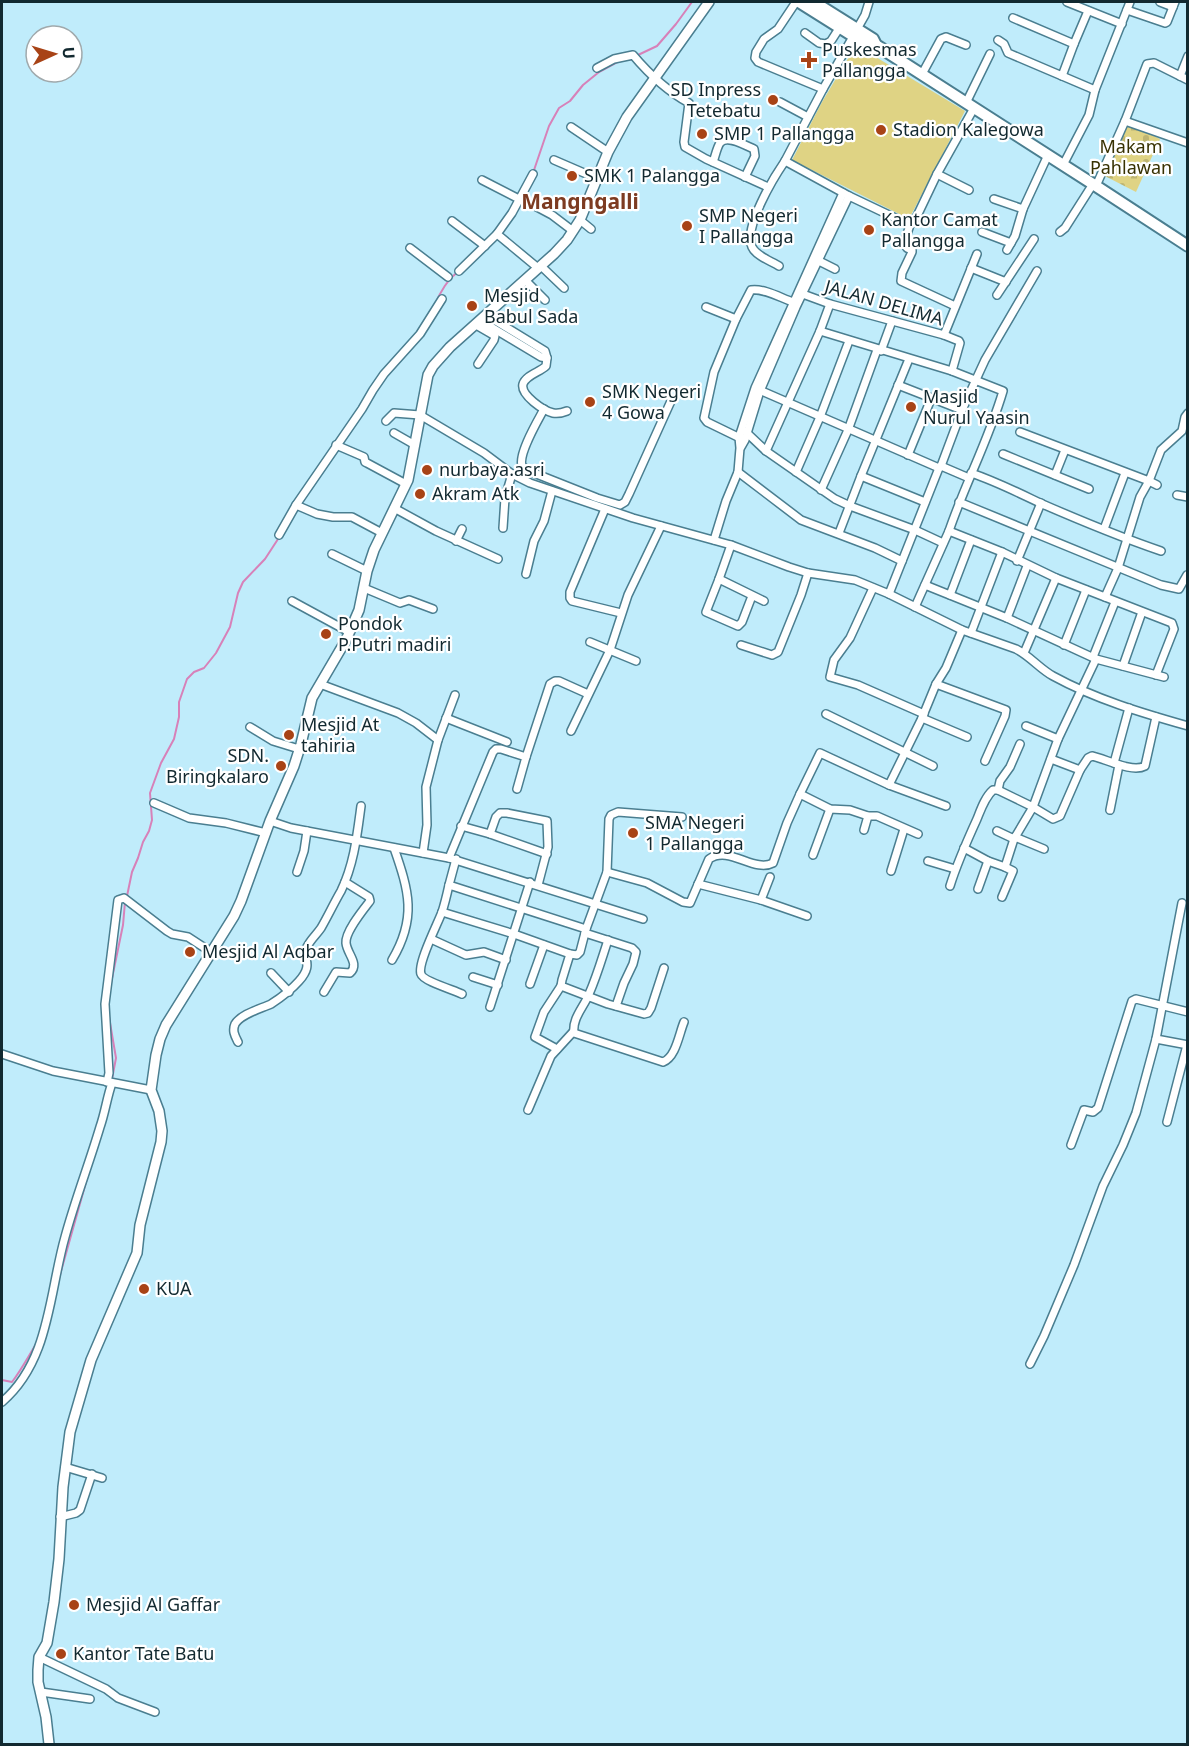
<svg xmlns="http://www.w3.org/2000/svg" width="1189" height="1746" font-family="'Noto Sans',sans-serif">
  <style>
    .grass { fill: #dfd384 }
    .cemetery { fill: url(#cemetery-stones) }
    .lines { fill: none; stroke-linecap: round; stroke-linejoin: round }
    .stream { stroke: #d781b9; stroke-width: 2 }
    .minor-casing { stroke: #4a7e90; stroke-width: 10 }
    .major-casing { stroke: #4a7e90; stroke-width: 12 }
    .highway-casing { stroke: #4a7e90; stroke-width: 14 }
    .minor { stroke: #fff; stroke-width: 7 }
    .major { stroke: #fff; stroke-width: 9 }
    .highway { stroke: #fff; stroke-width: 10 }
    .poi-dot { fill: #a84316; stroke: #fff; stroke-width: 2 }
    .labels { text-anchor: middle; stroke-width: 4.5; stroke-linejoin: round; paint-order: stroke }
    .poi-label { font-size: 18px; fill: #122930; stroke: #fff; text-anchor: start }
    .park-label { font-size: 18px; fill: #373102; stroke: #fff }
    .street-label { font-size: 18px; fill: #122930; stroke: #fff }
    .quarter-label { font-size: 21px; font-weight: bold; fill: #7d3b21; stroke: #fff }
  </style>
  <defs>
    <pattern id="cemetery-stones" width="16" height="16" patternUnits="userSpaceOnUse" patternTransform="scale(1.5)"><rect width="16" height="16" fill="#dfd384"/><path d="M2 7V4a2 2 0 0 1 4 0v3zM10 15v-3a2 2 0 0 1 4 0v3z" fill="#beb572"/></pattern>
  </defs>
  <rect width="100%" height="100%" fill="#c0ecfb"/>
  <path class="grass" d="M 856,45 L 965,111 L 909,219 L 792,160 L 822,102 Z"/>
  <path class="cemetery" d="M 1126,122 L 1160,139 L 1136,192 L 1101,174 Z"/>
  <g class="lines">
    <g class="stream">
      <path d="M 627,60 L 633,59 L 638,55 L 657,46 L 676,24 L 692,2"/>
      <path d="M 533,173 L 549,126 L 559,108 L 570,101 L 583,85 L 599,72 L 621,60"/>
      <path d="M 436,303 C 440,292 448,279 458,272"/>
      <path d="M 127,896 L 132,872 L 138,858 L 143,842 L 149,831 L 152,820 L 150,793 L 161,763 L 174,739 L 179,717 L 179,702 L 187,679 L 194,672 L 204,668 L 216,653 L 230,627 L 238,593 L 243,582 L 265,559 L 280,536"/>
      <path d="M 110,988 L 123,925 L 125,902"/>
      <path d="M 109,1017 L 116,1058 L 112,1079"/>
      <path d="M 58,1282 L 88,1175"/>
      <path d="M 2,1380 L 12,1382 C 22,1369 29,1355 38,1341"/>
    </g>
    <g class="minor-casing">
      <g id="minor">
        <path d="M 796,2 L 778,29 L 764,39 L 756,52 L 755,58 L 758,62 L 823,89"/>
        <path d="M 1067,2 L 1122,24"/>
        <path d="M 1160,2 L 1173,7"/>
        <path d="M 1127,10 L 1165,23 L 1167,22 L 1175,2"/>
        <path d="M 1013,18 L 1074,44 L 1062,76"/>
        <path d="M 857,29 L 865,15 L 869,2"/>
        <path d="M 805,33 L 819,43 L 826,44 L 831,41 L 840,27"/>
        <path d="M 998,40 L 1004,44 L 1008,53 L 1095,90"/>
        <path d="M 1074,44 L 1088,11"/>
        <path d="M 1188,56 L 1180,76 L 1188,80"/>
        <path d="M 597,68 L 614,59 L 633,55 C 649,74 667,91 689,103 L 684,142 L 685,147 L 706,159 L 768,187"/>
        <path d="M 922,74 L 941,39 L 946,37 L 966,45"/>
        <path d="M 780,102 L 808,117"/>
        <path d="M 966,103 L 990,54"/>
        <path d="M 1125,121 L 1188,143"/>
        <path d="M 571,127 L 608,152"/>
        <path d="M 554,160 L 598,179"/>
        <path d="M 785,161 L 823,89 L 854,35"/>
        <path d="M 713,162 C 715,157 717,147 720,143 C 727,134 746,146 754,149 L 755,156 L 745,177"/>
        <path d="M 1063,165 L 1089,115 L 1095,90 L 1130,2"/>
        <path d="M 533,174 L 512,213 L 497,234 L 538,268"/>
        <path d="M 937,174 L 969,190"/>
        <path d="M 482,180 L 519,199"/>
        <path d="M 1096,186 L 1125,121 L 1147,64 L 1154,63 L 1180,76"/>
        <path d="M 522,199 L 552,215 L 573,231"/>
        <path d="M 994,199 L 1023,209"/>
        <path d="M 580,220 L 591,229"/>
        <path d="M 452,221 L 485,246"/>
        <path d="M 910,225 L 904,243 L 907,248 L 912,250 L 912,252 L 902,273 L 901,281 L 955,306"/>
        <path d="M 982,232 L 1011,243"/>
        <path d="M 1060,232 L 1065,228 L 1093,184"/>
        <path d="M 410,248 L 448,277"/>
        <path d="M 1007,250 L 1015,236 L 1023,209 L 1048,155"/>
        <path d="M 819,261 L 835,269"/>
        <path d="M 541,266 L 564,288"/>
        <path d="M 779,266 C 771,261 756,256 752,247 C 743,228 774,177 785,161 L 849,196 L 910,225 L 917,216 L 937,174 L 974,108"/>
        <path d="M 971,268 L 1006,282"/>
        <path d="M 459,271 L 497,234"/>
        <path d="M 525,280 L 545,300"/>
        <path d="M 800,293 L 830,304 L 944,335 L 959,341 L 960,343 L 952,371"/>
        <path d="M 997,295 L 1034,239"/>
        <path d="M 706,307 L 736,319"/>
        <path d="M 486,315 L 545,351 L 547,358 L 546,366 C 540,372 526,375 523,384 C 520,395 544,411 553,413 C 558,414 562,413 567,411"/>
        <path d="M 481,321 L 541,357 L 547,358"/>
        <path d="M 476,325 L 495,336 L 494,340 L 478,364"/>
        <path d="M 820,331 L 952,371 L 1003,391 C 989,439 965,484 949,531"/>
        <path d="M 944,335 L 977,254"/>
        <path d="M 881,351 L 892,321"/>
        <path d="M 898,385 L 962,410"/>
        <path d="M 757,389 L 939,468"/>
        <path d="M 544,409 C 537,422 518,454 522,466 L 529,471 L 597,498 L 620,505 L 625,502 L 629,494 L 671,401"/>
        <path d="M 386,421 L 394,413 L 420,415 L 484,453 L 512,474 L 530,483 L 633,518 L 731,545 L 789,567 L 808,573 L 855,580 L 889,594 L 962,630 L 1016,649 C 1030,656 1040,669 1053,676 C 1095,699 1142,713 1188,726"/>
        <path d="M 746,432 L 766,451 L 835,499 L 850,506 L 915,530 L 943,543"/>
        <path d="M 1020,432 L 1149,481 L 1161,450 L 1182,431 L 1185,417 L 1188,413"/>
        <path d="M 394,433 L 415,445"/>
        <path d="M 742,439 L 707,422 L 704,418 L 714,372 L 736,319 L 751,290 C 764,288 781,298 793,302 L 795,305"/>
        <path d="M 336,445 L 364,457 L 365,462 L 367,463 L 406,484"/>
        <path d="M 741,447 L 745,440 L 760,391 L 796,307 L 849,196"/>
        <path d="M 766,451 L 820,331 L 830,304"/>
        <path d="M 1003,454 L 1089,489"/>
        <path d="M 908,455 L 931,399"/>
        <path d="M 941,466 L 969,478"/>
        <path d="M 738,472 L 801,520 L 875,548 L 902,561"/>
        <path d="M 796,472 L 820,417 L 849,341"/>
        <path d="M 971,473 C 995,481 1017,492 1040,503 C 1079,520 1120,537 1161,551"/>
        <path d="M 1055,475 L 1065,450"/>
        <path d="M 861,476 L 925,502"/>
        <path d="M 821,490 L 848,430 L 877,350"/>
        <path d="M 1177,495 L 1188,497"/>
        <path d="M 959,502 L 1161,585 L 1179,589 L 1187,575"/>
        <path d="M 394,508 L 436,531 L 498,559"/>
        <path d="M 605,509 L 570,592 L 570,598 L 572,601 L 621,613"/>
        <path d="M 503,528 L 505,498 L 512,474"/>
        <path d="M 1104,529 L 1125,473"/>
        <path d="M 382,533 L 352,517 L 333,517 L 317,514 L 296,505 L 362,409 L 373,390 L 384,374 L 420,334 L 442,299"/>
        <path d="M 839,533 L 861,476 L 909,359"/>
        <path d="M 279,535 L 296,505"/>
        <path d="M 714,540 L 726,501 L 738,472 L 740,448 L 739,437 L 755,388 L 843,193"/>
        <path d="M 456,541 L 462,529"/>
        <path d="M 731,545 L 719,579 L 706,612 L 738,626 L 742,622 L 752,596"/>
        <path d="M 332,554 L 367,571"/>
        <path d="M 1017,561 L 1041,503"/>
        <path d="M 526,574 L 534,541 L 544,521 L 552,491"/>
        <path d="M 719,579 L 764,601"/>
        <path d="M 925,585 L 1007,618 L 1096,659 L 1164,677"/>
        <path d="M 364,588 L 400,603 L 409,600 L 433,609"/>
        <path d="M 873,588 L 850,638 L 834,660 L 830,677 L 858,685 L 924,714"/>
        <path d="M 889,594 L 939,468 L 941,466 L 962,410 L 985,360 L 1037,271"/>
        <path d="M 950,595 L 971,540"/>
        <path d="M 1105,597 L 1118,568 L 1140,497 L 1149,481 L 1157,485"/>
        <path d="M 292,601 L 349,632"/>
        <path d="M 915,607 L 949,531 L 1002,552 L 1056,578 L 1172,623 L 1174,629 L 1156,675"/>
        <path d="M 1007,618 L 1027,566"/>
        <path d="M 971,633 L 1002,552"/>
        <path d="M 590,642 L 636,661"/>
        <path d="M 741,645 L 772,655 L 778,652 L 801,595 L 808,573"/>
        <path d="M 1064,645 L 1086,590"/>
        <path d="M 1024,653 L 1056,578"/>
        <path d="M 1093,657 L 1115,602"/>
        <path d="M 1123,666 L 1142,612"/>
        <path d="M 320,684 L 398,713 L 416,723 L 438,740 L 426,787 L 427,825 L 423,853"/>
        <path d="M 936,684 L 1006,710 L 1005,716 L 985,761"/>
        <path d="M 826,714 L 933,766"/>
        <path d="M 446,718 L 507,742"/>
        <path d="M 922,718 L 967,737"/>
        <path d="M 1026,726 L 1058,739"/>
        <path d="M 250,727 L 273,741 L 299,749"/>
        <path d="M 571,731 L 610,650 L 628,595 L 661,526"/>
        <path d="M 438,740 L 455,695"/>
        <path d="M 526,757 L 550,684 L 555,681 L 559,681 L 588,694"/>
        <path d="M 1114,763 L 1129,708"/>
        <path d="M 1080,770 L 1088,758 L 1092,756 C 1106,759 1132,773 1145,766 L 1156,717"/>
        <path d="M 889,785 L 946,806"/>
        <path d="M 998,790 L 1000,781 L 1010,767 L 1020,744"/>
        <path d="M 154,803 L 189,818 L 226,823 L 266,833"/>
        <path d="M 1110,810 L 1119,765"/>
        <path d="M 270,821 L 291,828 L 449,858 L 643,919"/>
        <path d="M 461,826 L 490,834 L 547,854"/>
        <path d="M 864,830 L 868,816"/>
        <path d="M 997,831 L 1014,839"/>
        <path d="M 490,834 L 496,817 L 500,813 L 507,813 L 547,821 L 548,847 L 538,885"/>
        <path d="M 918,834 L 877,816 L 868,816 L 850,810 L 830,809 L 800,794 L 820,753 L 889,785 L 922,718 L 936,684 L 946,668 L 962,630"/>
        <path d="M 1015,837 L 1044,849"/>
        <path d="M 964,848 L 988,861 L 1005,867 L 1014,839 L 1033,807 L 1058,739 L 1096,659"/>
        <path d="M 813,855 L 830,809"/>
        <path d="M 449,858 L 493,752 L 496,749 L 501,749 L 526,757 L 517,789"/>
        <path d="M 456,859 L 449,885 L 586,929"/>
        <path d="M 928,861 L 955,869"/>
        <path d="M 891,871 L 904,829"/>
        <path d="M 297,872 L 304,851 L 307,831"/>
        <path d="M 607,872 L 647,883 L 683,902 L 690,903 L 709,859 C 729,845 754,873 773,863 L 787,823 L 800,794"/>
        <path d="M 698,884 L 761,900 L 807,916"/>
        <path d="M 449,885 C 447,894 445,903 442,912 C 438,923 417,964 421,974 C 423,981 454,990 462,994"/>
        <path d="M 950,886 C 957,863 967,841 977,819 C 981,809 985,797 993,790 L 998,790 L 1033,807 L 1053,819 L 1060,816 L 1080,770 L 1051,759"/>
        <path d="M 978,889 L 988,861"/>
        <path d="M 1002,897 L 1013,871 L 1005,867"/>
        <path d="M 761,900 L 770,877"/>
        <path d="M 442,912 L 514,934 L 570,954 L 577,955 L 580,952 L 586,929 L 607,872 L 609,819 L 611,815 L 618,812 L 682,817"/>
        <path d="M 585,933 L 632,948 L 636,952 L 633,964 L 624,983 L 616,1006"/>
        <path d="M 431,939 L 466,955 L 484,952 L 506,960"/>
        <path d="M 608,940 C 602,958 597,976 589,994 C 584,1007 572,1018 574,1033 L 663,1062 C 676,1057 679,1034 684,1022"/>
        <path d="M 570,954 L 562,980 L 561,986 L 608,1004 L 644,1014 L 648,1013 L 651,1008 L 664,968"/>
        <path d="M 392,960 C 417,918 409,891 394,848"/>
        <path d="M 271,973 L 289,992"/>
        <path d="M 473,977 L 498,985"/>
        <path d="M 530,984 L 544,945"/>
        <path d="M 324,992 L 336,972 L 350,973 C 360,964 347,954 346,943 C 345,932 363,910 370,901 L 369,897 L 345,882"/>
        <path d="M 490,1007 L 530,882"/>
        <path d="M 1156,1039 L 1188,1045"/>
        <path d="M 238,1042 C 235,1036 232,1031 235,1024 C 241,1014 260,1009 271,1004 C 282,997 291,990 299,981 C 315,963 301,959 307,947 C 310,940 317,934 321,928 C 328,916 334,903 341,891 C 354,864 357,836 361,806"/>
        <path d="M 557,1049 L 535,1037 L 544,1012 L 561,986"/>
        <path d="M 2,1054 L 53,1071 L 151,1090"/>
        <path d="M 107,1082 L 109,1073 L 105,1004 L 118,900 L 124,898 L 167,931 L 172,934 L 188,937 L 211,952"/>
        <path d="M 528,1110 L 551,1056 L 573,1032"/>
        <path d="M 1167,1122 L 1187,1045"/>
        <path d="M 1071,1145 L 1084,1110 L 1093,1112 L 1098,1108 L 1132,1001 L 1136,999 L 1188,1012"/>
        <path d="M 1030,1364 L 1044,1336 L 1074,1265 L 1103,1186 L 1123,1145 L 1136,1113 L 1156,1039 L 1182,903"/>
        <path d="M 2,1402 C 50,1361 49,1293 65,1237 C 75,1200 89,1164 100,1127 C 105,1113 107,1097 112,1083"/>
        <path d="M 65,1467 L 102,1478"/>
        <path d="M 60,1517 L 76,1513 L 80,1510 L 92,1474"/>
        <path d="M 39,1657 L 106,1689 L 118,1698 L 155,1712"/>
        <path d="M 41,1692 L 90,1699"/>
      </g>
    </g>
    <g class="major-casing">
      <path id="major" d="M 49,1744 L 46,1717 L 38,1682 L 38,1670 L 39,1657 L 47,1643 L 54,1602 L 59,1559 L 63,1487 L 70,1432 L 91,1360 L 137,1253 L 140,1225 L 161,1142 L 162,1131 L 159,1111 L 151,1090 L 156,1055 L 160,1039 L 166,1025 L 234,916 L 241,901 L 270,821 L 294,766 L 301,744 L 312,698 L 346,640 L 359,610 L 367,571 L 374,550 L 408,480 L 428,375 L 433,366 L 450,347 L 554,254 L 567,240 L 580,220 L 608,152 L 627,117 L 709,2"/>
    </g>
    <g class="highway-casing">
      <g id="highway">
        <path d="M 799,2 L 869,46 L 876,45"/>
        <path d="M 814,2 L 873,39 L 876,45 L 1096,186 L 1188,246"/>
      </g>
    </g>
    <use href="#minor" class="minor"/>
    <use href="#major" class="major"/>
    <use href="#highway" class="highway"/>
  </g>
  <g class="poi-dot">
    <path d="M806 51h6v6h6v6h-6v6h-6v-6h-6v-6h6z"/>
    <circle cx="773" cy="100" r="6"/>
    <circle cx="881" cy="130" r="6"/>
    <circle cx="702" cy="134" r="6"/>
    <circle cx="572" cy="176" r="6"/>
    <circle cx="687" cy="226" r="6"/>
    <circle cx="869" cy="230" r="6"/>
    <circle cx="472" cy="306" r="6"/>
    <circle cx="590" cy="402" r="6"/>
    <circle cx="911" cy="407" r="6"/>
    <circle cx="427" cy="470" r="6"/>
    <circle cx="420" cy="494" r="6"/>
    <circle cx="326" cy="634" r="6"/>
    <circle cx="289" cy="735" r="6"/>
    <circle cx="281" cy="766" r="6"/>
    <circle cx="633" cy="833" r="6"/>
    <circle cx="190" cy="952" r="6"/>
    <circle cx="144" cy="1289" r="6"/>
    <circle cx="74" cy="1605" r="6"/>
    <circle cx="61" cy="1654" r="6"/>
  </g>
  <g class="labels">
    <g class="poi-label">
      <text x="822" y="56">Puskesmas<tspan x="822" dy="21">Pallangga</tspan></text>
      <text x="761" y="96" text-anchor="end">SD Inpress<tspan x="761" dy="21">Tetebatu</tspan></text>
      <text x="893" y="136">Stadion Kalegowa</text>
      <text x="714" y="140">SMP 1 Pallangga</text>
      <text x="584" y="182">SMK 1 Palangga</text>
      <text x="699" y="222">SMP Negeri<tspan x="699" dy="21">I Pallangga</tspan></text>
      <text x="881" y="226">Kantor Camat<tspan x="881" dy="21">Pallangga</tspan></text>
      <text x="484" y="302">Mesjid<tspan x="484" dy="21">Babul Sada</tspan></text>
      <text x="602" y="398">SMK Negeri<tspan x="602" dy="21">4 Gowa</tspan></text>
      <text x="923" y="403">Masjid<tspan x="923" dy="21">Nurul Yaasin</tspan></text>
      <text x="439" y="476">nurbaya.asri</text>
      <text x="432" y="500">Akram Atk</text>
      <text x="338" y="630">Pondok<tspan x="338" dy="21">P.Putri madiri</tspan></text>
      <text x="301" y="731">Mesjid At<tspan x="301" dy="21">tahiria</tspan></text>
      <text x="269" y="762" text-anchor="end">SDN.<tspan x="269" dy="21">Biringkalaro</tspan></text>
      <text x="645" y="829">SMA Negeri<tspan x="645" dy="21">1 Pallangga</tspan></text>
      <text x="202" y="958">Mesjid Al Aqbar</text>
      <text x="156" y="1295">KUA</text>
      <text x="86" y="1611">Mesjid Al Gaffar</text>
      <text x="73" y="1660">Kantor Tate Batu</text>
    </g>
    <g class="park-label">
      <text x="1131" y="153">Makam<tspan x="1131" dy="21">Pahlawan</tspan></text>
    </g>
    <g class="street-label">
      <text transform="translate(884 303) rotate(16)" y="6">JALAN DELIMA</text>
    </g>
    <g class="quarter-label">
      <text x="580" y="209">Mangngalli</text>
    </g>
  </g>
  <rect width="1189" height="1746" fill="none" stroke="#122930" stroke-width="6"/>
  <g transform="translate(54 54) rotate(86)"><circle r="28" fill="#ffffff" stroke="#a0a9ac" stroke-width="1.5"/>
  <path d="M0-4.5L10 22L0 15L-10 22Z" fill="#a84316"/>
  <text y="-9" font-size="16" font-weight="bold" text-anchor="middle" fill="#122930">U</text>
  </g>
</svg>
